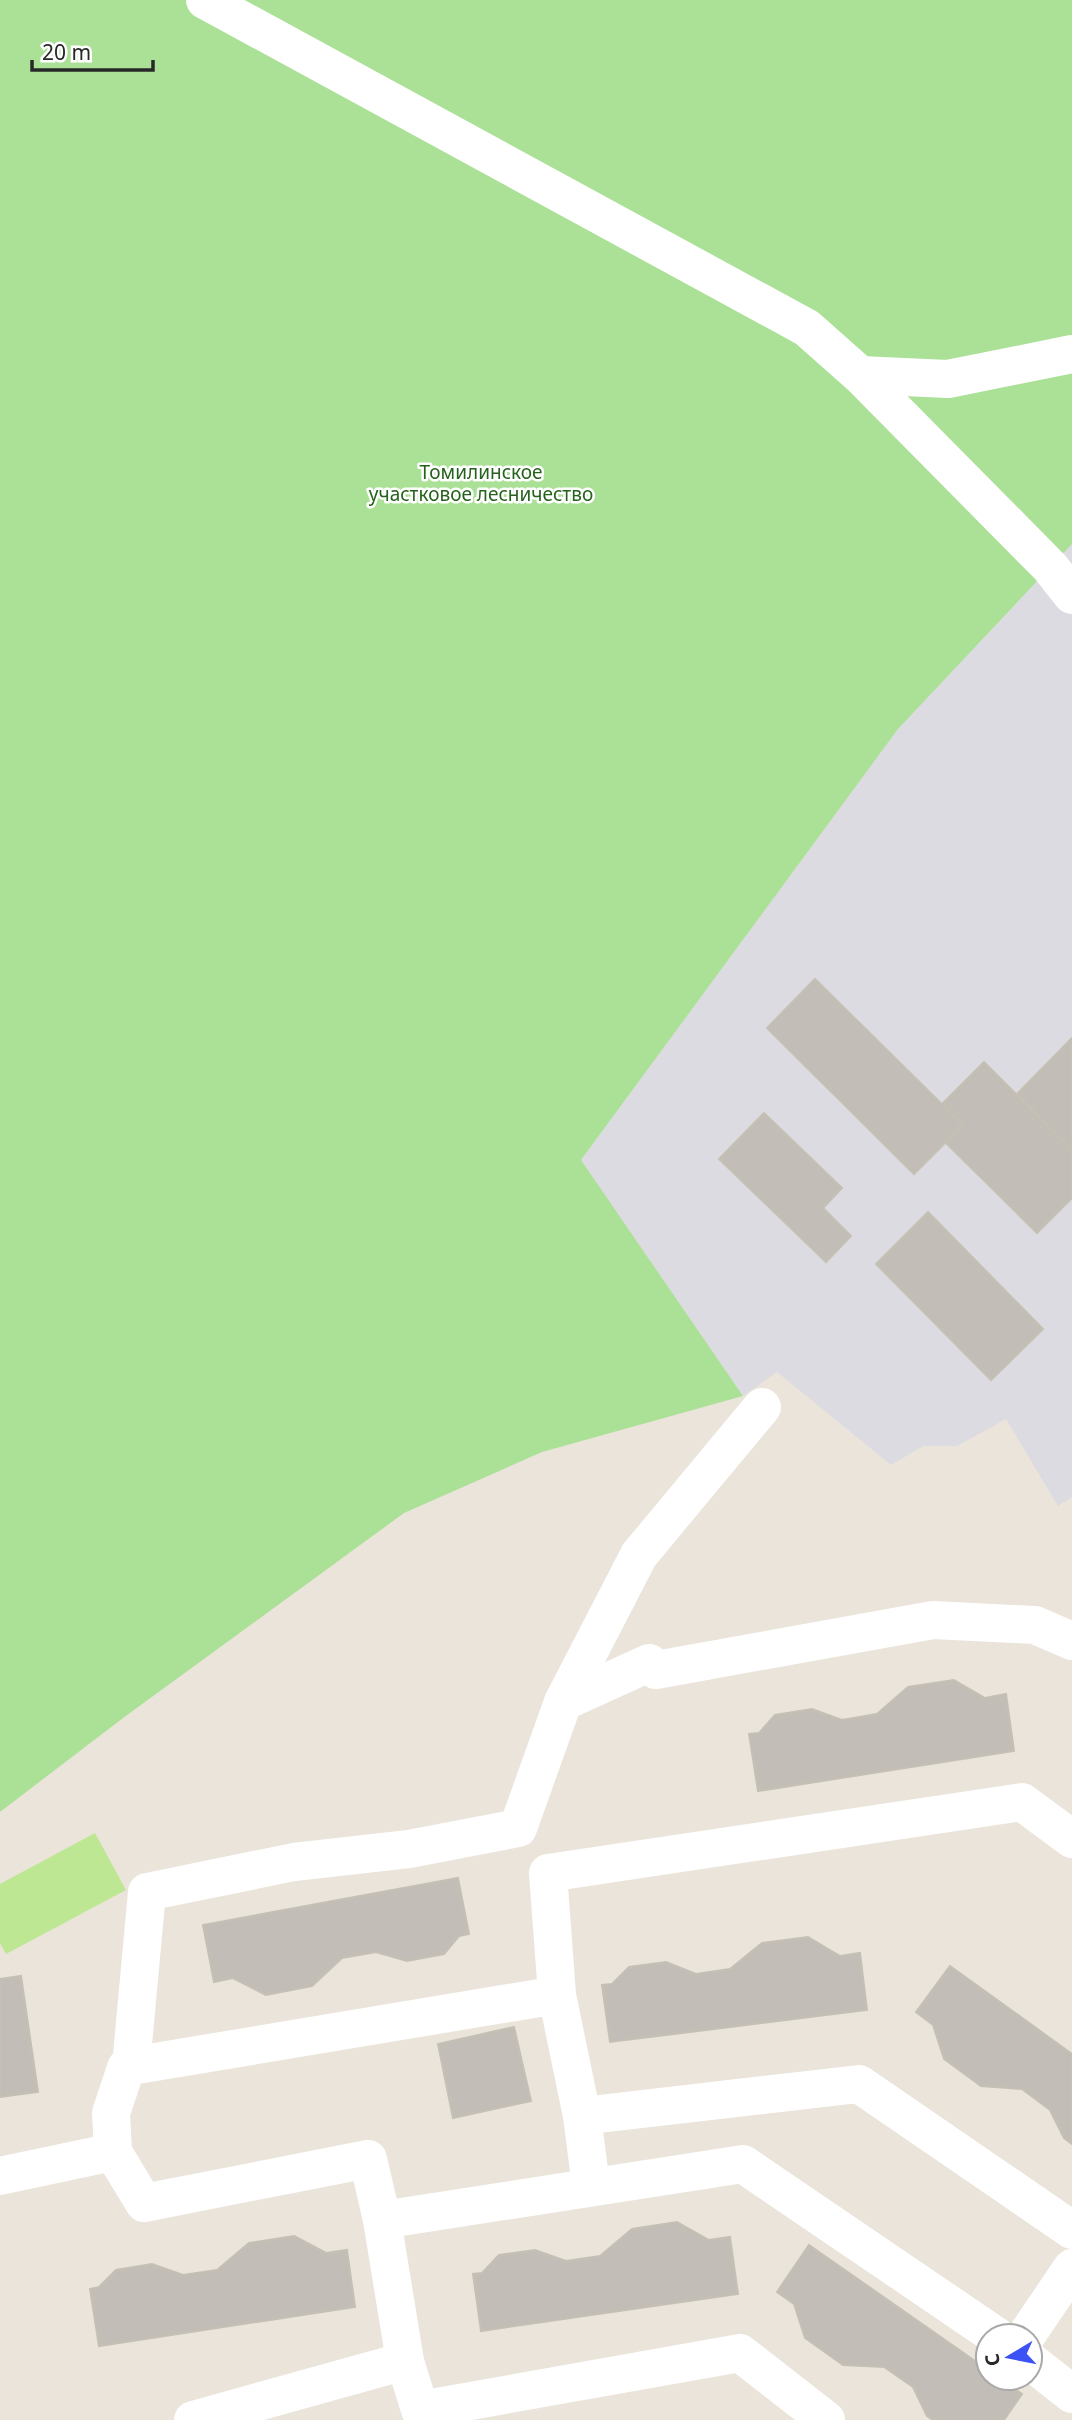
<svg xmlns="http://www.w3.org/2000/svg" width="1072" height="2420" font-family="'Noto Sans',sans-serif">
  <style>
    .industrial { fill: #dddbe2 }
    .green { fill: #abe097 }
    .pitch { fill: #bde793 }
    .building { fill: #c2beb7; stroke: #c5c0b4; stroke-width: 2 }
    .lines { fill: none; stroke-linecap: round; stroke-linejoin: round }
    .minor { stroke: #fff; stroke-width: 38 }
    .labels { text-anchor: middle; stroke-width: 5; stroke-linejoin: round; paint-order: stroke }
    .park-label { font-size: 19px; fill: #25621b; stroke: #fff }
  </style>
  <rect width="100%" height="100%" fill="#eae4da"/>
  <path class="industrial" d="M 1072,544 L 1072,1497 L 1058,1506 L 1006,1419 L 957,1446 L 923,1446 L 891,1465 L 777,1372 L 743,1396 L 581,1160 L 898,729 Z"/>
  <path class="green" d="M 0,0 L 1072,0 L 1072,544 L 898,729 L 581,1160 L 743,1396 L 542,1452 L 404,1513 L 123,1718 L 0,1812 Z"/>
  <path class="pitch" d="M 95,1833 L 126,1890 L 6,1954 L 0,1943 L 0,1884 Z"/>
  <g class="building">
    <path d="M 815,979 L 963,1125 L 914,1174 L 767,1028 Z"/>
    <path d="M 1072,1038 L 1072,1150 L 1017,1094 Z"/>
    <path d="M 984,1062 L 1072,1150 L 1072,1198 L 1037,1233 L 945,1142 L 963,1125 L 942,1104 Z"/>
    <path d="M 764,1113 L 842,1188 L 823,1208 L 851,1236 L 826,1262 L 719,1159 Z"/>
    <path d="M 928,1212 L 1043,1329 L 991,1380 L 876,1264 Z"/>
    <path d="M 954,1680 L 985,1698 L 1006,1694 L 1014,1751 L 758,1791 L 749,1734 L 759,1733 L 775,1715 L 812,1709 L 842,1720 L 877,1714 L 908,1687 Z"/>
    <path d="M 458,1878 L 469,1934 L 459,1936 L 444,1954 L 407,1961 L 376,1952 L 342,1958 L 312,1986 L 266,1995 L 233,1978 L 214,1982 L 203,1925 Z"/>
    <path d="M 808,1937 L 840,1956 L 860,1953 L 867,2010 L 610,2042 L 602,1985 L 612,1984 L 629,1967 L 666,1962 L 696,1974 L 730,1969 L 762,1943 Z"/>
    <path d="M 950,1966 L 1072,2054 L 1072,2144 L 1064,2138 L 1050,2110 L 1022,2089 L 981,2086 L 944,2059 L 933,2025 L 916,2012 Z"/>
    <path d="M 21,1976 L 38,2092 L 0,2097 L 0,1979 Z"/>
    <path d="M 514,2027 L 531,2101 L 453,2118 L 438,2044 Z"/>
    <path d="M 677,2222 L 709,2240 L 730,2237 L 738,2294 L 481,2331 L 473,2274 L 482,2273 L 499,2255 L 535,2250 L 566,2261 L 600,2256 L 632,2229 Z"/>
    <path d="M 294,2236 L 326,2253 L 347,2250 L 355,2307 L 99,2346 L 90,2289 L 99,2287 L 116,2270 L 152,2264 L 183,2275 L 217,2270 L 249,2243 Z"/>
    <path d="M 809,2245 L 988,2370 L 988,2378 L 999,2378 L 1022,2394 L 1004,2420 L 933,2420 L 927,2416 L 913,2387 L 884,2367 L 843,2365 L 805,2338 L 794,2304 L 777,2292 Z"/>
  </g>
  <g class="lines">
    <g class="minor">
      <path d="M 205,0 L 807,328 L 860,375 L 1050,567 L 1072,595"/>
      <path d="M 860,375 L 948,379 L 1072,354"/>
      <path d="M 563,1702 L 649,1663 L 656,1670 L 933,1620 L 1035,1625 L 1072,1641"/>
      <path d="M 1072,1839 L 1022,1802 L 548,1873 L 557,1995 L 582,2116 L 859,2084 L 1072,2230"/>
      <path d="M 557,1995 L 131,2066 L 126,2068 L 111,2113 L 113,2152 L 144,2203 L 368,2159 L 382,2220 L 743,2164 L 996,2336"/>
      <path d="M 131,2066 L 147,1892 L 294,1862 L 409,1849 L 518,1828 L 563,1702 L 639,1555 L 762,1407"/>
      <path d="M 582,2116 L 591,2186"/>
      <path d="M 0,2176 L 113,2152"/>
      <path d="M 382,2220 L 405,2361 L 420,2410 L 740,2353 L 826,2420"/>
      <path d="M 1026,2336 L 1072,2268"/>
      <path d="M 1030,2361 L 1072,2394"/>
      <path d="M 193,2420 L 405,2361"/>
    </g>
  </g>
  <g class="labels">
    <g class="park-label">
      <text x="481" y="479">Томилинское<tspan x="481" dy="22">участковое лесничество</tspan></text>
    </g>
  </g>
  <g transform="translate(1009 2357) rotate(260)"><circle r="33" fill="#ffffff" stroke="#a9a9a9" stroke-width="2"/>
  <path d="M0-5L12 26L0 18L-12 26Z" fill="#3d52f4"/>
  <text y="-10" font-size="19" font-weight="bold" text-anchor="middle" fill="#282828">С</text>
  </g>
  <path d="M32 60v10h121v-10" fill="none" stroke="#282828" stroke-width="3.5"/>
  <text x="42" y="60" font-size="21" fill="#282828" stroke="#ffffff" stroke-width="5" paint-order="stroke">20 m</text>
</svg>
